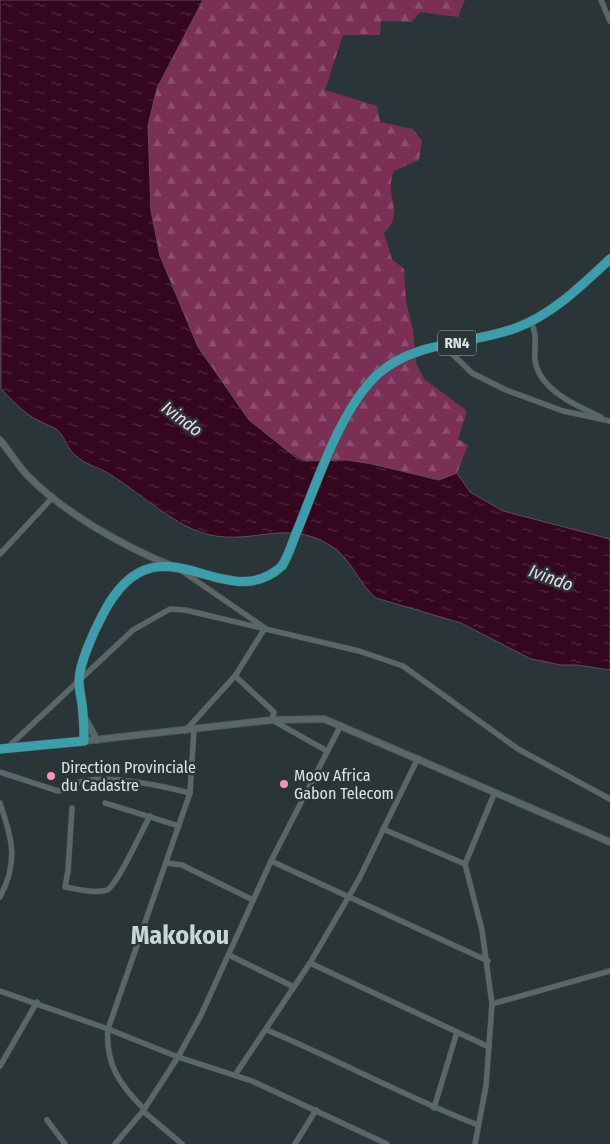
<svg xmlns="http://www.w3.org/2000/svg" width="610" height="1144" font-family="'Fira Sans Condensed',sans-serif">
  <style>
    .forest { fill: url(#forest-firs) }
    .water { fill: url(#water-ripples); stroke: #66495a }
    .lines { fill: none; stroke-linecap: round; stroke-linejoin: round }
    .minor-casing { stroke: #4a5456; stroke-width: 6 }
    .tertiary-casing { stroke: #4a5456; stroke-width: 8 }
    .trunk-casing { stroke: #4a5456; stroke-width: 10 }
    .minor { stroke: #5a6769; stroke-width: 5 }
    .tertiary { stroke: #5a6769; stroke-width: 6 }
    .trunk { stroke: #3c9eaa; stroke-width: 9 }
    .poi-dot { fill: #fc8fc2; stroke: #2a3537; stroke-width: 2 }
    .labels { text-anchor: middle; stroke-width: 5; stroke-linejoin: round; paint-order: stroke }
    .shield { fill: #2a3537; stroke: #a6aeaf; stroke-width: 1 }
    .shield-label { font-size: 15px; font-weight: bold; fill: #dbe2e3 }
    .poi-label { font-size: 16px; fill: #dbe2e3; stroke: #2a3537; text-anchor: start }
    .water-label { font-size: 18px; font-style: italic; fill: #f2d8e2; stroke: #2a3537 }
    .town-label { font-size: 26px; font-weight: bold; fill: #c8d6d8; stroke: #2a3537 }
  </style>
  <defs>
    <pattern id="forest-firs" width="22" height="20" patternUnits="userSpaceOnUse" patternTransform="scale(1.25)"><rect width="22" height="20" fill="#7a3055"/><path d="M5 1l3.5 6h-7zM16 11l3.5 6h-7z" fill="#8c4e6d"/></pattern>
    <pattern id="water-ripples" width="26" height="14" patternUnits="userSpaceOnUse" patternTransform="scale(1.25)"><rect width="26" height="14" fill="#34071f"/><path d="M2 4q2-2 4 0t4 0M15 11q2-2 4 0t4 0" fill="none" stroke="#512b3f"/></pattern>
  </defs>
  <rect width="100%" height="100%" fill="#2a3537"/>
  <path class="forest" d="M 203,0 L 465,0 L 458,17 L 420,12 L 412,22 L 381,21 L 380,35 L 343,35 L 325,90 L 377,106 L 380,122 L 413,129 L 422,141 L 419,160 L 394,171 C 383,196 406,212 384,233 L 392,259 L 404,269 L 406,301 L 413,330 L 416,363 L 424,379 L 467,411 L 458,439 L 468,445 L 457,473 L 443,480 L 408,473 L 306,461 L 279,446 L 249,420 L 235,403 L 198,347 L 160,256 L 151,211 L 148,126 L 157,88 Z"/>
  <path class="water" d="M 0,0 L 203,0 L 157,88 L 148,126 L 151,211 L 160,256 L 198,347 L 249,420 L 294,456 L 306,461 L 347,460 L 372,464 L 439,480 L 457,473 L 470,492 L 503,511 L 610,539 L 610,670 L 577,665 L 561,665 L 531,659 L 461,623 L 376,598 C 360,585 354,565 338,551 C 290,514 256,547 206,534 C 169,523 139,491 106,472 C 97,467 85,464 76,456 C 67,449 65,436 56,429 C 47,424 37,421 29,415 C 19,408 10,398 1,389 Z"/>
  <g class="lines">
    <g class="minor-casing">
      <g id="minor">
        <path d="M 601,0 L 610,21"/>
        <path d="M 531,322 C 538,335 534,347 535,360 C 539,390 577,406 601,417"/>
        <path d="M 443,345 L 472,373 L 506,390 L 563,411 L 610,421"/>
        <path d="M 0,554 L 53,497"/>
        <path d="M 182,571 L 265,628 L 235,676 L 185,731"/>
        <path d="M 235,676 L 274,712 L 272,720 L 327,751"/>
        <path d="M 341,725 L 271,861 L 201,1015 L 178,1057 L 252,1081 L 387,1144"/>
        <path d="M 7,748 L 133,630 L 170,609 L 185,610 L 359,651 L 403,666 L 518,749 L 610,799"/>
        <path d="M 0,772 L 58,791 C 65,788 72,784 80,782 C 108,774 162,786 190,793"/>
        <path d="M 0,803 C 12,840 19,861 0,897"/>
        <path d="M 105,803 L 179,826"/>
        <path d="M 72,808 L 68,871 L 65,887 C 77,889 95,894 107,890 C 117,886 143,828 150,816"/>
        <path d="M 383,829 L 465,864"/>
        <path d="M 271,861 L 488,961"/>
        <path d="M 167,863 L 182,865 L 253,900"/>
        <path d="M 229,955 L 294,987"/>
        <path d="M 310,963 L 489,1047"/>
        <path d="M 0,991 L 108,1029 C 105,1064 120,1085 144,1109"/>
        <path d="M 492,1004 L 610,971"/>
        <path d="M 267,1030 C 338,1060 406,1097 478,1125"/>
        <path d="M 0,1066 L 37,1002"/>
        <path d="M 235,1075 L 310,963 L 359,879 L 418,758"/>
        <path d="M 434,1108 L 457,1032"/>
        <path d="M 143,1111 L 182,1144"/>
        <path d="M 47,1120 L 65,1144"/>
        <path d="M 115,1144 L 143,1111 L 178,1057 L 108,1029 L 190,793 L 194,729"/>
        <path d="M 295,1144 L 316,1110"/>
        <path d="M 475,1144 L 486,1086 L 492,1004 L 482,930 L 465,864 L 495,792"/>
      </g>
    </g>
    <g class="tertiary-casing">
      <g id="tertiary">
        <path d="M 0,440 C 10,452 18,466 29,477 C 66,514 123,546 172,566"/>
        <path d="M 84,717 L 97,740"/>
        <path d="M 84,741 L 272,720 L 324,719 L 610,842"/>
      </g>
    </g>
    <g class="trunk-casing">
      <path id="trunk" d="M 0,749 L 84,741 C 84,732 84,723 83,715 C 83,703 79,692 79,681 C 79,664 94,631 102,616 C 157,507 223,620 282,566 C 289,555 292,543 297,531 C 317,483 340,409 378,374 C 416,340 471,345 516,328 C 553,314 581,286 610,259"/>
    </g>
    <use href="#minor" class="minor"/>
    <use href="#tertiary" class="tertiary"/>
    <use href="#trunk" class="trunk"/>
  </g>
  <g class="poi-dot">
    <circle cx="51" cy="776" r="5"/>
    <circle cx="284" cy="784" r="5"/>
  </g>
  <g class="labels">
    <rect class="shield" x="438" y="330.5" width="38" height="25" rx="4"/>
    <g class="shield-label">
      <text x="457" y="348">RN4</text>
    </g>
    <g class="poi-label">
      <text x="61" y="773">Direction Provinciale<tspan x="61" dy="18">du Cadastre</tspan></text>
      <text x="294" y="781">Moov Africa<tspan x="294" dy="18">Gabon Telecom</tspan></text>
    </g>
    <g class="water-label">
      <text transform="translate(182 419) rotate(37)" y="6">Ivindo</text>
      <text transform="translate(551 578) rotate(20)" y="6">Ivindo</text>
    </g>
    <g class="town-label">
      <text x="180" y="944">Makokou</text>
    </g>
  </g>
</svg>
